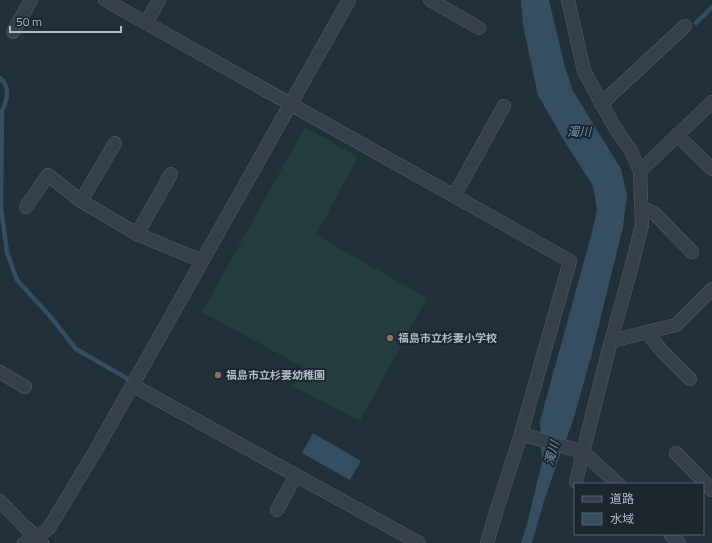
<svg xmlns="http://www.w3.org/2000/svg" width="712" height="543" font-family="'Titillium Web','Noto Sans JP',sans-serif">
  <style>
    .garden { fill: #253d3c }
    .water { fill: #364e61 }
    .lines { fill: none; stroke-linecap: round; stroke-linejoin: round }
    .stream { stroke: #364e61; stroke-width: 4.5 }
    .street-casing { stroke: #545f68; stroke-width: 14 }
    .street { stroke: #36414b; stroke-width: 13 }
    .education-dot { fill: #8d6e63; stroke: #1b262f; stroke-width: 1.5 }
    .labels { text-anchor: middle; stroke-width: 4; stroke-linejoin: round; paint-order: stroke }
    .poi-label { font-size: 11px; font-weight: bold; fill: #b1bcc7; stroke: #1b262f; text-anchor: start }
    .water-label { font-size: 12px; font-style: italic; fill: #7291aa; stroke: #1b262f }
  </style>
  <rect width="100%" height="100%" fill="#22303a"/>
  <path class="garden" d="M 305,127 L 358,157 L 316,235 L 427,298 L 360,421 L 293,386 L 303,367 L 202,312 Z"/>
  <g class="water">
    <path d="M 521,0 L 549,0 L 565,67 L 573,91 L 621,169 L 627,195 L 623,227 L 592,353 L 573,421 L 560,455 L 544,501 L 532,543 L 521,543 L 527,524 L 542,462 L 540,421 L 592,232 L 597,210 L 593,186 L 563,139 L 538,95 L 523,25 Z"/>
    <path d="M 313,433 L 361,461 L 350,480 L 302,453 Z"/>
  </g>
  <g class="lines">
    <g class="stream">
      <path d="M 696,23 L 712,7"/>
      <path d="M 0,78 C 11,87 7,100 2,111 L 1,208 L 7,252 L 17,280 L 49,315 L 76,349 L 128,379"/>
    </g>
    <g class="street-casing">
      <g id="street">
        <path d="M 105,0 L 570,261 L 521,434 L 498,506 L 487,543"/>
        <path d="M 430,0 L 479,28"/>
        <path d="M 568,0 L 584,71 L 614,126 L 631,151 L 640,171"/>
        <path d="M 146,23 L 159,0"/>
        <path d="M 13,32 L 31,0"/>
        <path d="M 601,104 L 685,26"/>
        <path d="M 677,135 L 712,169"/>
        <path d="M 454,196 L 504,106"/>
        <path d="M 81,201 L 115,143"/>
        <path d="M 26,207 L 48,175 L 81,201 L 137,234 L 202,261"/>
        <path d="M 641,207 L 654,213 L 692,252"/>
        <path d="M 137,234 L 171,174"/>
        <path d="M 647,332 L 661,350 L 690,379"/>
        <path d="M 611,341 L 676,325 L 712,289"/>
        <path d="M 0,372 L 25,387"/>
        <path d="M 132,385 L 419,543"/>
        <path d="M 521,434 L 583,452 L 618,484"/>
        <path d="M 676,453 L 712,490"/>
        <path d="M 576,482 L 583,452 L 611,341 L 632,265 L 642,225 L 640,171 L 712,102"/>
        <path d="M 0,501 L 25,527 L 37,537 L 42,543"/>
        <path d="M 277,510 L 296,475"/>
        <path d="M 670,534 L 679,543"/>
        <path d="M 24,543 L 37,537 L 49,528 L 97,448 L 349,0"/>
      </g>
    </g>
    <use href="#street" class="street"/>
  </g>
  <g class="education-dot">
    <circle cx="390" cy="338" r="4"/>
    <circle cx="218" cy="375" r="4"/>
  </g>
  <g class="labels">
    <g class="poi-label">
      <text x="398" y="342">福島市立杉妻小学校</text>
      <text x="226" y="379">福島市立杉妻幼稚園</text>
    </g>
    <g class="water-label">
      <text x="579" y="136">濁川</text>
      <text transform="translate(552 453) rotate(-74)" y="4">濁川</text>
    </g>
  </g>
  <rect x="574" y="483" width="130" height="52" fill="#1b262f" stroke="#57626c"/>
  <rect x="582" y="496" width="20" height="6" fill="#36414b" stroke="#57626c"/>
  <text x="610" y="503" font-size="12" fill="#b1bcc7">道路</text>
  <rect x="582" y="513" width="20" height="12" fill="#364e61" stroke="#57626c"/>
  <text x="610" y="523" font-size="12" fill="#b1bcc7">水域</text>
  <path d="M10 26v6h111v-6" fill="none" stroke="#b1bcc7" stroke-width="2"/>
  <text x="16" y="26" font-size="12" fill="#b1bcc7" stroke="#1b262f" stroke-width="3" paint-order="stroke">50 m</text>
</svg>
